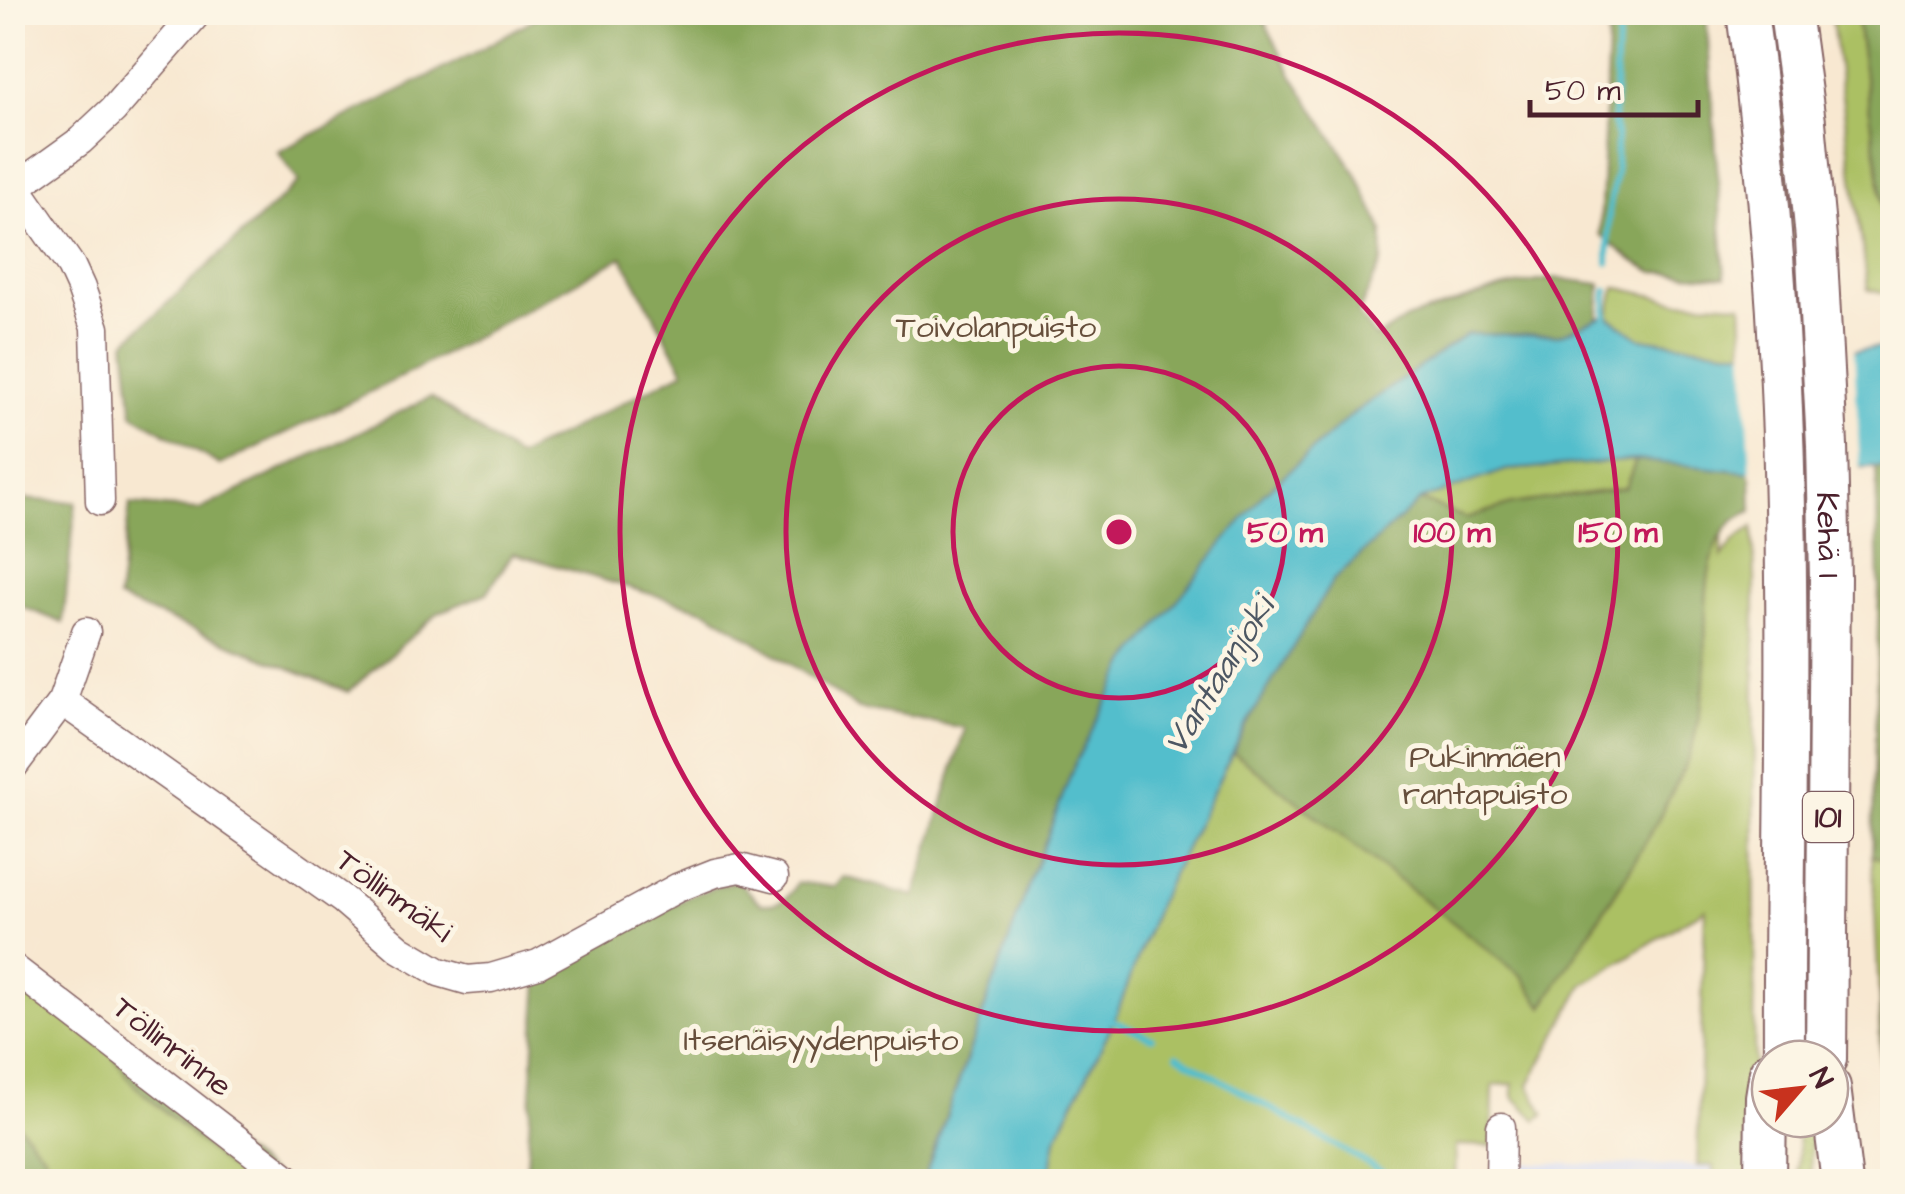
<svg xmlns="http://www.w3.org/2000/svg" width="1905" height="1194" font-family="'Architects Daughter',sans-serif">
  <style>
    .built { fill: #d1d9f9 }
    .green { fill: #abc064; stroke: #7a7048; stroke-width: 2.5 }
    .forest { fill: #88a65a; stroke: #696242; stroke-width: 2.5 }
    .water { fill: #52becc; stroke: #4e6e7c; stroke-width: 2.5 }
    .pier { fill: #f8e8d1 }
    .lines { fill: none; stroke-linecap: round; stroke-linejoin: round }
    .stream { stroke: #52becc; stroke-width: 6 }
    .minor-casing { stroke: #876565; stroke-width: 31 }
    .highway-casing { stroke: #876565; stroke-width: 44 }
    .minor { stroke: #fff; stroke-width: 28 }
    .highway { stroke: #fff; stroke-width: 40 }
    .ring { fill: none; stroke: #c2185b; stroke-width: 5 }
    .labels { text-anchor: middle; stroke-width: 10; stroke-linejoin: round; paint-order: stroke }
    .shield { fill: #fcf5e5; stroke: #7f5f63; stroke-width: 2.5 }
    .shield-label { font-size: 30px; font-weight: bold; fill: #4a1f2b }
    .park-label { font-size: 32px; fill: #674f3c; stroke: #fcf5e5 }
    .street-label { font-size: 32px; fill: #4a1f2b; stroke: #fcf5e5 }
    .water-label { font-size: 35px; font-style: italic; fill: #4d5763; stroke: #fcf5e5 }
    .centre { fill: #c2185b; stroke: #fcf5e5; stroke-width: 5 }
    .ring-label { font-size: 30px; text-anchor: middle; font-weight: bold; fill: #c2185b; stroke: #fcf5e5; stroke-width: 10; stroke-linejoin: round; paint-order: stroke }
  </style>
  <rect width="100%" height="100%" fill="#fcf5e5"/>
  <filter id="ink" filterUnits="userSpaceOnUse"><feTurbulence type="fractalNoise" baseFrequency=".01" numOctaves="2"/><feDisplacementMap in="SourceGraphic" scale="20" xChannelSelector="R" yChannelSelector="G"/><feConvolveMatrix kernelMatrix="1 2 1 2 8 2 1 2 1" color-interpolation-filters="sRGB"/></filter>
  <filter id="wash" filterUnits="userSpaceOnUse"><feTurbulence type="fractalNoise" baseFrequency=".0048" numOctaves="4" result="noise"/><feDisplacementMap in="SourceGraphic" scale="40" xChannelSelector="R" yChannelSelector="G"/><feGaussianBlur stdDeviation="2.25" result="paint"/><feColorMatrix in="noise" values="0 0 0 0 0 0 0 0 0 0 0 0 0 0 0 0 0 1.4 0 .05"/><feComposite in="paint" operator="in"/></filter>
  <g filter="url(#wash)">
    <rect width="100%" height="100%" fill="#f8e8d1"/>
    <path class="built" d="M 1513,1163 L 1713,1166 L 1713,1181 L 1513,1182 Z"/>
    <g class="green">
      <path d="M 1764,13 L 1775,13 L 1800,240 L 1788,240 Z"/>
      <path d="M 1831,13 L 1856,13 L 1879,174 L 1892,294 L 1868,290 Z"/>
      <path d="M 1615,287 L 1677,301 L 1742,304 L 1744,350 L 1726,350 L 1640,338 L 1609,317 Z"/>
      <path d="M 1636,460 L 1722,469 L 1722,557 L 1734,541 L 1753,527 L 1755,580 L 1754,1181 L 1713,1181 L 1713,1166 L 1697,1166 L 1705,909 L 1583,985 L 1529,1085 L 1545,1114 L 1536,1120 L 1513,1096 L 1513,1084 L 1493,1085 L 1492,1146 L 1456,1145 L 1455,1181 L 1049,1182 L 1056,1138 L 1114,1021 L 1158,903 L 1245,727 L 1333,580 L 1420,500 L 1506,470 Z"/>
      <path d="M 1815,578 L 1811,1059 L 1797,1059 L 1802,579 Z"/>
      <path d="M 1872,856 L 1892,861 L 1892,985 L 1879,993 L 1887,1182 L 1882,1181 L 1879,993 Z"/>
      <path d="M 12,979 L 281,1181 L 13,1181 Z"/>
      <rect x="1798" y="1119" width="13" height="62"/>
    </g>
    <g class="forest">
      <path d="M 544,13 L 1260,13 L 1294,78 L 1356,173 L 1383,231 L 1382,261 L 1358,314 L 1376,338 L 1406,319 L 1501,288 L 1555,278 L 1601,284 L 1598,320 L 1559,335 L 1467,334 L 1355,412 L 1263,494 L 1075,763 L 1020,909 L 923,1181 L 526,1181 L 538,978 L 692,895 L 737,880 L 761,904 C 780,905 789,899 797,882 L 835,887 L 844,877 L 915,896 L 965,728 L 859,709 L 708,611 L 513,553 L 487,593 L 438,613 L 348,692 L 118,599 L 130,504 L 199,510 L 431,397 L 517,457 L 684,371 L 622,257 L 413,371 L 220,465 L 133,414 L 125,342 L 299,182 L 278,152 L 476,52 Z"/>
      <path d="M 1609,13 L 1706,13 L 1725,277 L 1654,272 L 1635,262 L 1600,235 Z"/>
      <path d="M 1856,13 L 1892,13 L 1892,294 L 1879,174 Z"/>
      <path d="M 1636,460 L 1751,472 L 1752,511 C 1691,531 1710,633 1704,683 C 1703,700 1698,718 1695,735 C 1690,758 1679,778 1669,798 C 1634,871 1584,937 1543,1007 L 1522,976 L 1233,752 L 1245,727 L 1333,580 L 1420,500 L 1466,518 L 1512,504 L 1625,488 Z"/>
      <path d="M 1892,466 L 1892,861 L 1872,856 L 1879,586 L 1876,467 Z"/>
      <path d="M 12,499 L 76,502 L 63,623 L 13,603 Z"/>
      <path d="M 1892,985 L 1892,1181 L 1887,1182 L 1879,993 Z"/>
      <path d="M 111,1053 L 281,1181 L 244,1181 L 134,1085 Z"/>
      <path d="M 12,1117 L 45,1156 L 52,1181 L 13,1181 Z"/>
    </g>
    <path class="water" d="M 1606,315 L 1640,338 L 1726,350 L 1842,352 L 1892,346 L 1892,466 L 1748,472 L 1636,460 L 1559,466 L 1506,470 L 1420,500 L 1333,580 L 1245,727 L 1158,903 L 1114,1021 L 1056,1138 L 1049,1181 L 923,1182 L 1020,909 L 1075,763 L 1127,663 L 1263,494 L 1355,412 L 1467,334 L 1559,335 Z"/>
    <g class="pier">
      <path d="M 1744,345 L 1794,346 L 1800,475 L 1751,477 Z"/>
      <path d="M 1854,345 L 1860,472 L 1811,475 L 1842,347 Z"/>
    </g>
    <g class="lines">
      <g class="stream">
        <path d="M 1608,263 L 1609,211 L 1616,172 L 1616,135 L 1614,124 L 1616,58 L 1622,12"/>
        <path d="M 1606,315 L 1607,290"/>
        <path d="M 1114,1021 L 1152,1038"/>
        <path d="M 1177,1055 L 1391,1177"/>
      </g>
    </g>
  </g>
  <g filter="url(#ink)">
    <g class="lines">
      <g class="minor-casing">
        <g id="minor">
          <path d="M 12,181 L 71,266 L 81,288 L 95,328 L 100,501"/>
          <path d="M 16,187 L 80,141 L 113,110 L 198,12"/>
          <path d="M 62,701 L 342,899 L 400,949 L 439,972 L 467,980 L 491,978 L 538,964 L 677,888 L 715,873 L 740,868 L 774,877"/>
          <path d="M 12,768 L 62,701 L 86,632"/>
          <path d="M 12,967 L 292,1182"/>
          <path d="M 1500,1182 L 1501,1127"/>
        </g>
      </g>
      <g class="highway-casing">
        <g id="highway">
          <path d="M 1747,12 C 1773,200 1785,391 1786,580 C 1788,740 1783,900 1784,1059"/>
          <path id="s1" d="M 1790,12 L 1805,122 L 1816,239 L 1827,445 L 1830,578 L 1826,1059"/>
          <path d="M 1830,1087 L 1842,1182"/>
          <path d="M 1765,1182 L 1766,1097 L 1770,1072"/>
        </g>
      </g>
      <use href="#minor" class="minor"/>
      <use href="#highway" class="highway"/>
    </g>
  </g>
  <g class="ring">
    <circle cx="1119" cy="532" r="166"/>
    <circle cx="1119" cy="532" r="333"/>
    <circle cx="1119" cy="532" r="499"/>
  </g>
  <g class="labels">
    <rect class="shield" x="1803" y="792" width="50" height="50" rx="8"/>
    <g class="shield-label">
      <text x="1828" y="827">101</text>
    </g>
    <g class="park-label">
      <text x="996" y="337">Toivolanpuisto</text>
      <text x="1485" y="767">Pukinmäen<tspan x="1485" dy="37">rantapuisto</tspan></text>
      <text x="821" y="1050">Itsenäisyydenpuisto</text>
    </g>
    <g class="street-label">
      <text dy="11" stroke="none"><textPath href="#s1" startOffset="525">Kehä I</textPath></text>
      <text transform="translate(395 895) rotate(36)" y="11">Töllinmäki</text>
      <text transform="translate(173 1046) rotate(38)" y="11">Töllinrinne</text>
    </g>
    <g class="water-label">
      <text transform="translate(1218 675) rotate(-58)" y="12">Vantaanjoki</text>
    </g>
  </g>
  <circle cx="1119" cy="532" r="15" class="centre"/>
  <g class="ring-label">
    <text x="1285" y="542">50 m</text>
    <text x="1452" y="542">100 m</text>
    <text x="1618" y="542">150 m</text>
  </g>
  <rect width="1905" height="1194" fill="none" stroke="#fcf5e5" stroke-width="50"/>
  <g transform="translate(1800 1089) rotate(62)"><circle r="48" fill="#fcf5e5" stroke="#b59f9b" stroke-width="2.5"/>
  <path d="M0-8L18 38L0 25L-18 38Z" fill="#c8321e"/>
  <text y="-15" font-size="28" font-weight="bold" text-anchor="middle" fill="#4a1f2b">N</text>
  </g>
  <path d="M1530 100v15h168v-15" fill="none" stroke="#4a1f2b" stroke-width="5"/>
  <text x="1545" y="100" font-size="30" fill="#4a1f2b" stroke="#fcf5e5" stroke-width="8" paint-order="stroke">50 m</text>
</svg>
